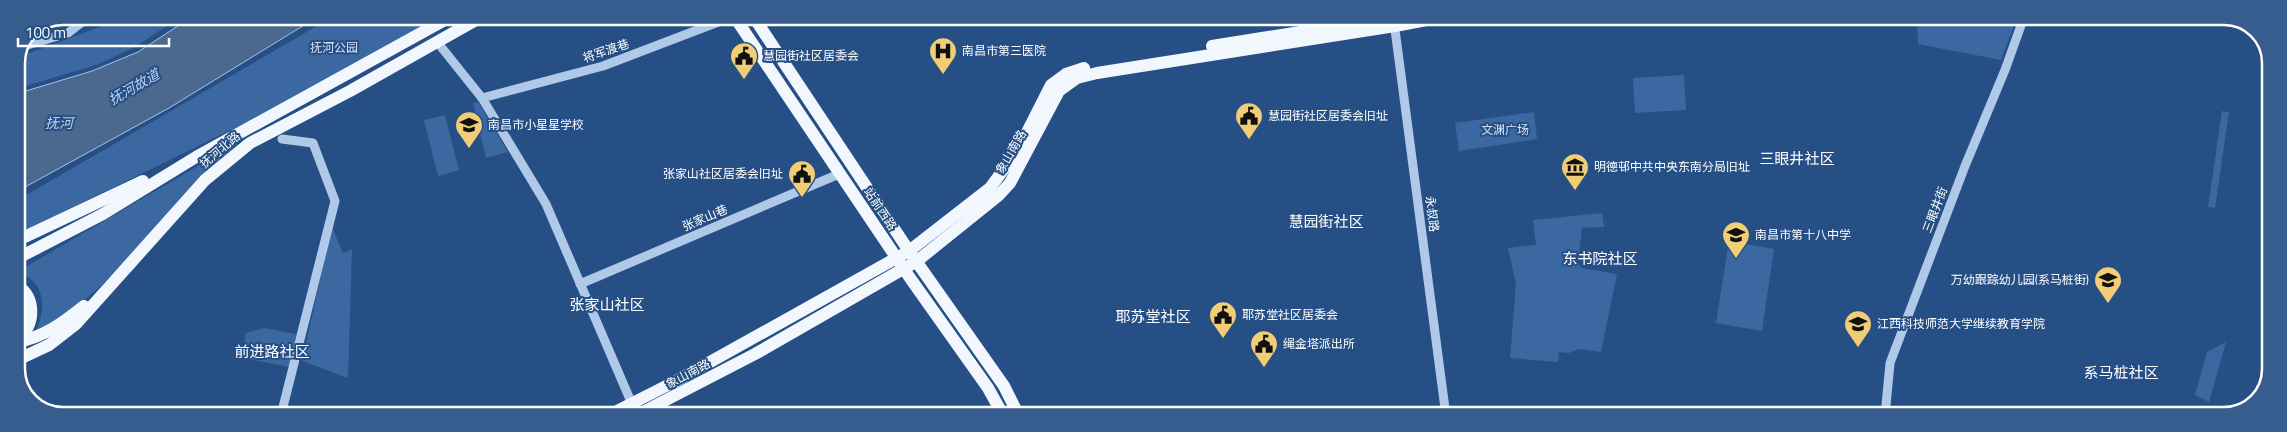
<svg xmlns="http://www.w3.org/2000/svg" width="2287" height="432" font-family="'Titillium Web','Noto Sans SC',sans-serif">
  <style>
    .green { fill: #3b68a1 }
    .water { fill: #4b688e; stroke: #a5c4e8 }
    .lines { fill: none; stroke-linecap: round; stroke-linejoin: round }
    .minor { stroke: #b0c9e8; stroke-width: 9 }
    .major { stroke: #f2f7fe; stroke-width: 12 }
    .labels { text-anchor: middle; stroke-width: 4; stroke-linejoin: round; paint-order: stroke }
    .park-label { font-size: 12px; fill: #d4e3f6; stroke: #264f85 }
    .street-label { font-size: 12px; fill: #fff; stroke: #264f85 }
    .poi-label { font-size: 12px; fill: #fff; stroke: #264f85; text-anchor: start }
    .water-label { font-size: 14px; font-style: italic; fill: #bcd3ef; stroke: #264f85 }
    .quarter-label { font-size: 15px; fill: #fff; stroke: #264f85 }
    .rim { fill: none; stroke: #fff; stroke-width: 2.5 }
  </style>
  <rect width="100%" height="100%" fill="#264f85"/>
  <g class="green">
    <path d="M 117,16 L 182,16 L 135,47 L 99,64 L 16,89 L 16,63 L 19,57 L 102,26 Z"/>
    <path d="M 334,16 L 442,16 L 329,82 L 16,235 L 16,201 Z"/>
    <path d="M 1917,17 L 2017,17 L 2001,60 L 1918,44 Z"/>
    <path d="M 1684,75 L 1686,110 L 1635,113 L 1633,78 Z"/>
    <path d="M 478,102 L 508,152 L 486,158 L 473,103 Z"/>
    <path d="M 2222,111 L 2229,112 L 2215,208 L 2208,207 Z"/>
    <path d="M 1534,112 L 1537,139 L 1459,151 L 1455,123 Z"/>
    <path d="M 445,115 L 459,170 L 438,176 L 424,120 Z"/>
    <path d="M 239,142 L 101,286 L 59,321 L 35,333 C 43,318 47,294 32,280 C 28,277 22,274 17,272 Z"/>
    <path d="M 1602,213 L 1604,227 L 1582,228 L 1578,263 L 1581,268 L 1617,274 L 1601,352 L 1578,349 L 1569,353 L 1559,352 L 1558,362 L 1510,358 L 1516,284 L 1508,248 L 1536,245 L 1533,220 Z"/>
    <path d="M 332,227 L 343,253 L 352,249 L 348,378 L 302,361 Z"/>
    <path d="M 1729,241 L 1774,249 L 1762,331 L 1716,323 Z"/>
    <path d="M 17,290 L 22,297 L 27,315 L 17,333 Z"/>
    <path d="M 264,328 L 296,334 L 290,367 L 242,358 L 246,333 Z"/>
    <path d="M 2226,342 L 2209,402 L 2195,395 L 2207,352 Z"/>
  </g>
  <path class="water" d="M 193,16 L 319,16 L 169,108 L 16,192 L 16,94 L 92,71 L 138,52 Z"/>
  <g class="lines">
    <g class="minor">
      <path d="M 1394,22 L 1446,416"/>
      <path d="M 438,43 L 482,98 L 546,204 L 632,404"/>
      <path d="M 24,46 L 68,33 L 90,16"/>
      <path d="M 482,98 L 603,66 L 734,16"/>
      <path d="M 580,284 L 839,174"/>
      <path d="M 281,415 L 335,201 L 313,143 L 282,139"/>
      <path d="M 1885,416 L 1890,363 L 1965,166 L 2005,70 L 2024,17"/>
    </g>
    <g class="major">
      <path d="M 734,16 L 910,278 L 988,388 L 1003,415"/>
      <path d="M 753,16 L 909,251 L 1004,386 L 1019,416"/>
      <path d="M 1212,46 L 1393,17"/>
      <path d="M 16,241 L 143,181"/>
      <path d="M 16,259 L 103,214 L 196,157 L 452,16"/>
      <path d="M 17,285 C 36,298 36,325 17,339"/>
      <path d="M 17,342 C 44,337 63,323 84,306"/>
      <path d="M 17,360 L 49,345 L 76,324 L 205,180 L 250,143 L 350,91 L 483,16"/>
      <path d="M 609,415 L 676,381 L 909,251 L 990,188 L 1018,150 L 1051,85 L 1066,74 L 1084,68"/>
      <path d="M 637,415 L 755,354 L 917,261 L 999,195 L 1010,183 L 1059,91 L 1077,78 L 1097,73 L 1395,26 L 1442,17"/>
    </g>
  </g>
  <defs>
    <g id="hospital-pin" transform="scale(1.4375)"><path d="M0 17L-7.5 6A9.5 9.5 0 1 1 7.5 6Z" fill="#f1ce75" stroke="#264f85"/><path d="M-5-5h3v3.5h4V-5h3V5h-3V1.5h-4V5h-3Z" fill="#111"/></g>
    <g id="civic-pin" transform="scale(1.4375)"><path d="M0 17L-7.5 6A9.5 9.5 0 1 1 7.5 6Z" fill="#f1ce75" stroke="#264f85"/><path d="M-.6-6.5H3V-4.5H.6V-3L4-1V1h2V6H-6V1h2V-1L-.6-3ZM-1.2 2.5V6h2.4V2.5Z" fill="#111"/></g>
    <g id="school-pin" transform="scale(1.4375)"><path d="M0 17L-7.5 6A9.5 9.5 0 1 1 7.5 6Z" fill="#f1ce75" stroke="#264f85"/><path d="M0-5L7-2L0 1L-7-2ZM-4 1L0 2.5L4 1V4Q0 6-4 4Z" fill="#111"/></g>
    <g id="museum-pin" transform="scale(1.4375)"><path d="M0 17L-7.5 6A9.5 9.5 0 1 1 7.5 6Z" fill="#f1ce75" stroke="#264f85"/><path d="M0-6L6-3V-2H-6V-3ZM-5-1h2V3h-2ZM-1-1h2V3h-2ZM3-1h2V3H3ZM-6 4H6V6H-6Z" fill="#111"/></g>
  </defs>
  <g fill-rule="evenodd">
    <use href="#hospital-pin" x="943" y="51"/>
    <use href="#civic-pin" x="744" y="56"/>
    <use href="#civic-pin" x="1249" y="116"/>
    <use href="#school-pin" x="469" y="125"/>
    <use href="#museum-pin" x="1575" y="167"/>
    <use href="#civic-pin" x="802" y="174"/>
    <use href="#school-pin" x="1736" y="235"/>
    <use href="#school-pin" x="2108" y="280"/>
    <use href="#civic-pin" x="1223" y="315"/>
    <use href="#school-pin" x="1858" y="324"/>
    <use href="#civic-pin" x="1264" y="344"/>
  </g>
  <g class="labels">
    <g class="park-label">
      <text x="334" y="52">抚河公园</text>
      <text x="1505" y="134">文渊广场</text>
    </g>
    <g class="street-label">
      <text transform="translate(606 51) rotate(-19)" y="4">将军渡巷</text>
      <text transform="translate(220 150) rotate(-40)" y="4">抚河北路</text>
      <text transform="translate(1011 152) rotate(-60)" y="4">象山南路</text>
      <text transform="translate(880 209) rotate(56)" y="4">站前西路</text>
      <text transform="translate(1935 210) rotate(-69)" y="4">三眼井街</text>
      <text transform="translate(1432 214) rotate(83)" y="4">永叔路</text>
      <text transform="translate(705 218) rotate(-23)" y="4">张家山巷</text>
      <text transform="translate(688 374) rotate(-28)" y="4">象山南路</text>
    </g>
    <g class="poi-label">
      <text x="962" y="55">南昌市第三医院</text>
      <text x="763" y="60">慧园街社区居委会</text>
      <text x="1268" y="120">慧园街社区居委会旧址</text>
      <text x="488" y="129">南昌市小星星学校</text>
      <text x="1594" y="171">明德邨中共中央东南分局旧址</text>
      <text x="783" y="178" text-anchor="end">张家山社区居委会旧址</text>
      <text x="1755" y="239">南昌市第十八中学</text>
      <text x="2089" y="284" text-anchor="end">万幼跟踪幼儿园(系马桩街)</text>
      <text x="1242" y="319">耶苏堂社区居委会</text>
      <text x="1877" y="328">江西科技师范大学继续教育学院</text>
      <text x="1283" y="348">绳金塔派出所</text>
    </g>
    <g class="water-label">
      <text transform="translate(134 87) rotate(-30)" y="5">抚河故道</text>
      <text x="59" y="128">抚河</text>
    </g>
    <g class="quarter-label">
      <text x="1797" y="164">三眼井社区</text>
      <text x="1326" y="227">慧园街社区</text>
      <text x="1600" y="264">东书院社区</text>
      <text x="607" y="310">张家山社区</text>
      <text x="1153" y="322">耶苏堂社区</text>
      <text x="272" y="357">前进路社区</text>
      <text x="2121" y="378">系马桩社区</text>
    </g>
  </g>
  <path d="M0 0H2287V432H0ZM63 25H2224A38 38 0 0 1 2262 63V369A38 38 0 0 1 2224 407H63A38 38 0 0 1 25 369V63A38 38 0 0 1 63 25Z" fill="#375d8f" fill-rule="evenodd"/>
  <path class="rim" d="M63 25H2224A38 38 0 0 1 2262 63V369A38 38 0 0 1 2224 407H63A38 38 0 0 1 25 369V63A38 38 0 0 1 63 25Z"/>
  <path d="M18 38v8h151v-8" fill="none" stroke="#ffffff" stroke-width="2.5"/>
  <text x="25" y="38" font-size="15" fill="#ffffff" stroke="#264f85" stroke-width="4" paint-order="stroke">100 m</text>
</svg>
